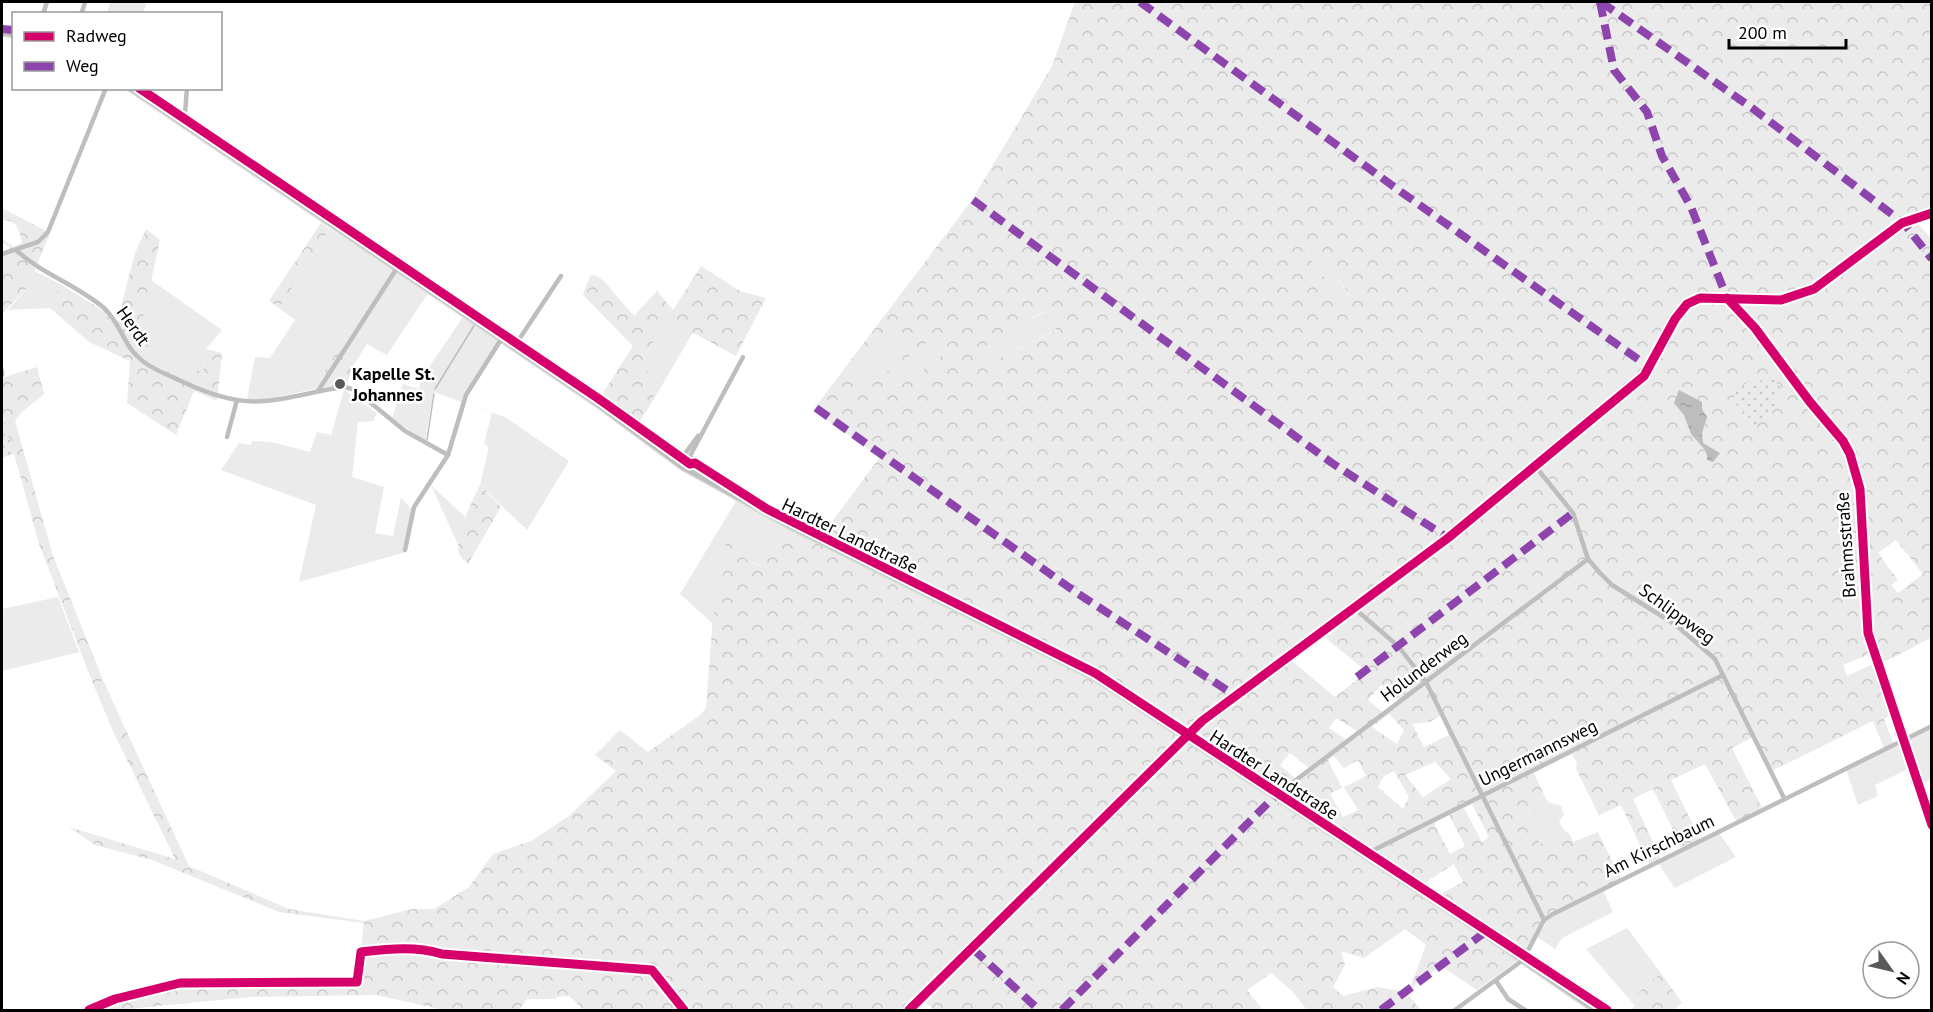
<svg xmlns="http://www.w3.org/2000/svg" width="1933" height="1012" font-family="'PT Sans',sans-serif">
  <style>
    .green { fill: #ebebeb }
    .forest { fill: url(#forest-crowns); fill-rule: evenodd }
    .park { fill: url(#park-dots) }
    .water { fill: url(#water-ripples) }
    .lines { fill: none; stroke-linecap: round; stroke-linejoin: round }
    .stream { stroke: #bdbdbd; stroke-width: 1.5 }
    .major-casing { stroke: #dbdbdb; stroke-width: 9 }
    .minor { stroke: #bebebe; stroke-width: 4.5 }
    .major { stroke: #bebebe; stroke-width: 6 }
    .quiet { stroke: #8e44ad; stroke-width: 8; stroke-dasharray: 15 8; stroke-linecap: butt }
    .cycleway-casing { stroke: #fff; stroke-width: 13 }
    .cycleway { stroke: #d6006c; stroke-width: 9 }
    .poi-dot { fill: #595959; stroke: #fff; stroke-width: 2 }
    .labels { text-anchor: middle; stroke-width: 5; stroke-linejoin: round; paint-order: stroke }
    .street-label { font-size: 18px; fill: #000; stroke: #fff }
    .poi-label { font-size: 18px; font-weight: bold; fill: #000; stroke: #fff; text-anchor: start }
  </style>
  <defs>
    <pattern id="forest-crowns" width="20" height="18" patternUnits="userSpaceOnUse" patternTransform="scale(1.5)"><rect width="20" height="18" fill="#ebebeb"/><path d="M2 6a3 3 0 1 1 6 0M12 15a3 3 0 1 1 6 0" fill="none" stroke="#c8c8c8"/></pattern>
    <pattern id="park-dots" width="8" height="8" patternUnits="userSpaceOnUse" patternTransform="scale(1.5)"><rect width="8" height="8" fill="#ebebeb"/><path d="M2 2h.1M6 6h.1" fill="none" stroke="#c8c8c8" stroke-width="1.8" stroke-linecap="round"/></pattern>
    <pattern id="water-ripples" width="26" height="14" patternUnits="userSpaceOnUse" patternTransform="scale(1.5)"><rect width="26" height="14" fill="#bdbdbd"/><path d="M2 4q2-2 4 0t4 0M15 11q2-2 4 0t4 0" fill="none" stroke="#a1a1a1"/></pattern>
  </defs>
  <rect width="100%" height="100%" fill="#fff"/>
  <g class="green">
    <path d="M 110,2 L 147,2 L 143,13 L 107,13 Z"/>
    <path d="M 330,229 L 430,290 L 387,355 L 367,344 L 355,363 L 337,351 L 314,389 L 264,400 L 247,399 L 255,357 L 270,358 L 295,320 L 279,308 Z"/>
    <path d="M 1312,249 L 1328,265 L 1350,297 L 1342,303 L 1307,253 Z"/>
    <path d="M 34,271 L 60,284 L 50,308 L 8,310 L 28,287 Z"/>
    <path d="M 151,280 L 222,330 L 206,349 L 203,371 L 195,385 L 151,363 L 141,327 Z"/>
    <path d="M 1044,312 L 1058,329 L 984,366 L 976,351 Z"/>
    <path d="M 465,314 L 502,338 L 462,402 L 434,392 L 425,441 L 392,418 L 403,384 L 419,389 L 421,379 Z"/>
    <path d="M 666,318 L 693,332 L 654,399 L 645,357 Z"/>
    <path d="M 886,329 L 901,346 C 889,360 869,385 847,381 L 846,379 Z"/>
    <path d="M 934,335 L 951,348 L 913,378 L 897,386 L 888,371 L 889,367 L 914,354 Z"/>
    <path d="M 344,390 L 377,413 L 373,421 L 358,422 L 352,477 L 384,487 L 375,533 L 393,536 L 401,497 L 410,508 L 415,508 L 406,552 L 299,582 L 316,505 L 221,470 L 239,443 L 251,445 L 252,441 L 271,442 L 310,452 L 317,432 L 331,435 Z"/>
    <path d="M 465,403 L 505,417 L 569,461 L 527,530 L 480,485 L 489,447 L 484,444 L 492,412 Z"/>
    <path d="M 431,485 L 465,517 L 459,547 Z"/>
    <path d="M 736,501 L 789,527 L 762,567 L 730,551 L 743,515 L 724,557 L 727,557 L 713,624 L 680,594 Z"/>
    <path d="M 58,597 L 79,652 L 2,671 L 2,609 Z"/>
    <path d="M 103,680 L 124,726 L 113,731 L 94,686 Z"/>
    <path d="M 1931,728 L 1931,779 L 1922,785 L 1931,819 L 1906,741 Z"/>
    <path d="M 1902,744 L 1931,830 L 1931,836 L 1908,769 L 1875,785 L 1878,796 L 1858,805 L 1846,769 Z"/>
    <path d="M 1544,795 L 1548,802 L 1561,806 L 1564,814 L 1559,822 L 1565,831 L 1540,845 L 1527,820 L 1532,803 Z"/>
    <path d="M 1719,833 L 1736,857 L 1675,888 L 1658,863 Z"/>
    <path d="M 1603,890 L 1613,912 L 1562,938 L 1555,949 L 1537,937 L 1550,917 Z"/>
    <path d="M 1627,928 L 1661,973 L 1630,1000 L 1586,949 Z"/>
  </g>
  <g class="forest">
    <path d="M 1075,2 L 1931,2 L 1931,211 L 1904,221 L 1906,224 L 1915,221 L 1931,238 L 1931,638 L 1882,663 L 1898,711 L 1884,719 L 1893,743 L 1884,748 L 1873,721 L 1772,771 L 1753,737 L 1732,748 L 1762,808 L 1736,821 L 1705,764 L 1671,780 L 1700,839 L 1682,848 L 1653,789 L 1633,799 L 1660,858 L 1649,864 L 1621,805 L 1599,815 L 1576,769 L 1577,764 L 1572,754 L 1534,773 L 1544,795 L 1532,803 L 1527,819 L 1540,844 L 1565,831 L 1570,834 L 1573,842 L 1598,832 L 1622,881 L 1550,917 L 1518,960 L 1477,990 L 1441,966 L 1410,989 L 1426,945 L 1405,929 L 1364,958 L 1341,951 L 1345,965 L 1333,987 L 1343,996 L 1377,987 L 1406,992 L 1421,1010 L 1307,1010 L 1293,992 L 1271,973 L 1247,990 L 1263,1010 L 934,1010 L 923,1000 L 913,1010 L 682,1010 L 678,1006 L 674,1010 L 582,1010 L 581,1007 L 569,996 L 557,997 L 556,999 L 527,999 L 519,1010 L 444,1010 L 376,995 L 250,997 L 119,1010 L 90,1010 L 105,1003 L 178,983 L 241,985 L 357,981 L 364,923 L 279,912 L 152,860 L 95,845 L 69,827 L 175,859 L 113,731 L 124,726 L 189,866 L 289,909 L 364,921 L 412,909 L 434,909 L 469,887 L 493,854 L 531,841 L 569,816 L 616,771 L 595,755 L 620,730 L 648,752 L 699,716 L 706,708 L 713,616 L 727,558 L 723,557 L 728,535 L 739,515 L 743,515 L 731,551 L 761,567 L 789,527 L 817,542 L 880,457 L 813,410 L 972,200 L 1052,66 ZM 1312,250 L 1328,265 L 1350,296 L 1343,302 L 1307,254 ZM 1043,312 L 1057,330 L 984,366 L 977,351 ZM 886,330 L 901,346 C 888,361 869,384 847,381 L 846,379 ZM 934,336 L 951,348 L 913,378 L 897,386 L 888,371 L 889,367 L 914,354 ZM 1896,540 L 1923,574 L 1898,593 L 1891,585 L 1898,580 L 1878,553 ZM 1322,635 L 1367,672 L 1335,697 L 1290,659 ZM 1870,654 L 1873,664 L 1847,676 L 1843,665 ZM 1381,685 L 1398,700 L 1383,712 L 1368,700 ZM 1389,714 L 1404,730 L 1397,744 L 1372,727 ZM 1440,716 L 1449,735 L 1424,747 L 1412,724 L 1430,722 ZM 1336,718 L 1357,731 L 1347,740 L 1329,728 ZM 1290,753 L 1309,768 L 1295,778 L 1280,765 ZM 1334,756 L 1344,768 L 1358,760 L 1366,776 L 1344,787 L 1358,810 L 1343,817 L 1330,794 L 1342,788 L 1328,760 ZM 1435,762 L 1451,779 L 1423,797 L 1405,775 ZM 1394,771 L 1409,797 L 1403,809 L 1378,787 L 1383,777 ZM 1472,804 L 1489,837 L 1482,842 L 1464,808 ZM 1449,815 L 1465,846 L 1450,854 L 1434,823 ZM 1454,864 L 1463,882 L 1437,896 L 1425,888 L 1429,880 Z"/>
    <path d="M 2,208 L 46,231 L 49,235 L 28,287 L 2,314 L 2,252 L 11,248 L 2,242 L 2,239 L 14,247 L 22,243 C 19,229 17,220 2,220 Z"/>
    <path d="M 321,223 L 330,229 L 279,308 L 269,301 Z"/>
    <path d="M 146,229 L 160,240 L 141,327 L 160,336 L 151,363 L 195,384 L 196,371 L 203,371 L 206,349 L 222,353 L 217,401 L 194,391 L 176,435 L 127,403 L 130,361 L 89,342 L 50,308 L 60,284 L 107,313 L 116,326 L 135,253 Z"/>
    <path d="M 701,266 L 740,291 L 766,298 L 736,356 L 666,318 L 645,357 L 654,399 L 637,426 L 599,399 L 633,346 L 583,295 L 590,276 L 595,275 L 604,281 L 634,316 L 657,291 L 673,310 Z"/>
    <path d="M 337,351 L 355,363 L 344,390 L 314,389 Z"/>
    <path d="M 37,367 L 44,394 C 32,406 27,404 15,421 L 53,556 L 103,680 L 94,686 L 39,544 L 14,454 L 2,456 L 2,422 L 4,421 L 2,413 L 2,378 Z"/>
    <path d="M 480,485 L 501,507 L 468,564 C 465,561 460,557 459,553 C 454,538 473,499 480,485 Z"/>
    <path d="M 1661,973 L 1682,1003 L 1673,1010 L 1630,1010 L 1635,1006 L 1630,1000 Z"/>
  </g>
  <g class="park">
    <path d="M 1774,379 L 1781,388 L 1773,396 L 1776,404 L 1754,427 L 1743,409 L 1735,404 L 1734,394 L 1747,382 Z"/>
    <path d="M 4,422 L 14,454 L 2,458 L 2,423 Z"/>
  </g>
  <path class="water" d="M 1679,390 L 1702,402 L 1702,409 L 1707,417 L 1702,433 L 1703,443 L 1720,453 L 1713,462 L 1707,460 L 1707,452 L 1691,434 L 1684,415 L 1674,403 Z"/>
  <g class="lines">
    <g class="stream">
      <path d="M 435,389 L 475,324"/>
      <path d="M 427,440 L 434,394"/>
    </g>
    <g class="major-casing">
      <g id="major">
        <path d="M 2,32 L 14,34"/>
        <path d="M 131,88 L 597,403 L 682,466 L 791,526 L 1093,676 L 1484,933 L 1596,1010"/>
      </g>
    </g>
    <g class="minor">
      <path d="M 82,12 L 85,2"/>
      <path d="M 43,14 L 47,2"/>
      <path d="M 184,125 L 187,88"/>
      <path d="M 16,250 C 42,274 77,285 104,308 C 119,321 123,343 137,356 C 149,368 166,374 181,381 C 206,393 235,404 264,401 C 291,399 318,390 345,387 L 355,390 L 405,431 L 448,455"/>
      <path d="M 2,254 L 38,242 L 48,232 L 106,88"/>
      <path d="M 1727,298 L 1755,328 L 1810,402 L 1843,441 L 1850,454 L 1860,489 L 1868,633 L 1932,825"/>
      <path d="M 514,347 L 561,276"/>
      <path d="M 2,371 L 2,375"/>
      <path d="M 318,391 L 397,268"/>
      <path d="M 227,437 L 237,400"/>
      <path d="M 691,458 L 699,474"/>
      <path d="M 678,463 L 698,436"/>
      <path d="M 684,467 L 743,357"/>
      <path d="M 1536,467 L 1573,513 L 1588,559 L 1600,573 L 1612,585 L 1676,625 L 1715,659 L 1784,798"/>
      <path d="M 405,550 L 414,507 L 448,455 L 466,395 L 502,338"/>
      <path d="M 1354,608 L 1399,647 L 1426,682 L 1544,920"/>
      <path d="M 1275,796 L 1588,559"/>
      <path d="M 1364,855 L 1723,675"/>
      <path d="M 1496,981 L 1508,999 L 1525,1010"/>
      <path d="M 1455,1010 L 1523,960 L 1544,920 L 1553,914 L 1932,726"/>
    </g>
    <use href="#major" class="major"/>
    <g class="quiet">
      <path d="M 1140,2 L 1404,194 L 1649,367"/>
      <path d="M 1600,2 L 1614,70 L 1647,112 L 1662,156 L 1691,207 L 1727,298"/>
      <path d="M 1601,2 L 1752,108 L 1889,212 L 1905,225 L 1932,259"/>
      <path d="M 2,29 L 14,30"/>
      <path d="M 973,200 L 1332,463 L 1448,538"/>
      <path d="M 816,408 L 1077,593 L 1236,696"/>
      <path d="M 1357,677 L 1573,513"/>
      <path d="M 973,949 L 1039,1010"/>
      <path d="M 1062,1010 L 1275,796"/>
      <path d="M 1381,1010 L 1484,933"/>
    </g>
    <g class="cycleway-casing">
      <g id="cycleway">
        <path d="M 139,88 L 599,399 L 690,464 L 695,463 L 767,509 L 1095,673 L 1607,1010"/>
        <path d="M 1727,298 L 1755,328 L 1810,402 L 1843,441 L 1850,454 L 1860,489 L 1868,633 L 1932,825"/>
        <path d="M 89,1010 L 115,999 L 180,983 L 357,982 L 361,952 C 389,949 415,946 442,954 L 652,970 L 684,1010"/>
        <path d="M 909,1010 L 1202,721 L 1448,538 L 1644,376 L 1675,319 L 1687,304 L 1700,298 L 1781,300 L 1814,289 L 1902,223 L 1932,213"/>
      </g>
    </g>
    <use href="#cycleway" class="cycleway"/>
  </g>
  <circle class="poi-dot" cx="340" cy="384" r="6"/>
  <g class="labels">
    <g class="street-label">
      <text transform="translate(133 326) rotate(55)" y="6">Herdt</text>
      <text transform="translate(850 536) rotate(26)" y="6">Hardter Landstraße</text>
      <text transform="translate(1846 545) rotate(-94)" y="6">Brahmsstraße</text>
      <text transform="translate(1677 614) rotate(36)" y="6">Schlippweg</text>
      <text transform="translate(1424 667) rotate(-37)" y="6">Holunderweg</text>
      <text transform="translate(1538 753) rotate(-26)" y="6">Ungermannsweg</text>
      <text transform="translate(1274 775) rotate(33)" y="6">Hardter Landstraße</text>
      <text transform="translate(1659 846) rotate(-26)" y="6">Am Kirschbaum</text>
    </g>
    <g class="poi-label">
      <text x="352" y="380">Kapelle St.<tspan x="352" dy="21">Johannes</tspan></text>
    </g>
  </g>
  <rect width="1933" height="1012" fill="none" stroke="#000000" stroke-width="6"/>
  <rect x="12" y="12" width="210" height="78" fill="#ffffff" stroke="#999999" stroke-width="1.5"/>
  <rect x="24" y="32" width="30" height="9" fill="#d6006c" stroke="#999999" stroke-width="1.5"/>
  <text x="66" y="42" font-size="18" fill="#000000">Radweg</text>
  <rect x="24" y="62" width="30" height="9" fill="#8e44ad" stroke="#999999" stroke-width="1.5"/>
  <text x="66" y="72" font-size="18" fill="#000000">Weg</text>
  <g transform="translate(1891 970) rotate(124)"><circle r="28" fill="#ffffff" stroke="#999999" stroke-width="1.5"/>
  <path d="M0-4.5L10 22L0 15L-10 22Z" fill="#595959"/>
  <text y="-9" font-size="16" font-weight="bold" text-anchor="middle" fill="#000000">N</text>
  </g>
  <path d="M1729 39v9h117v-9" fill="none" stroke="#000000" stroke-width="3"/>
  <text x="1738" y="39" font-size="18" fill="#000000" stroke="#ffffff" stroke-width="4.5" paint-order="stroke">200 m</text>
</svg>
